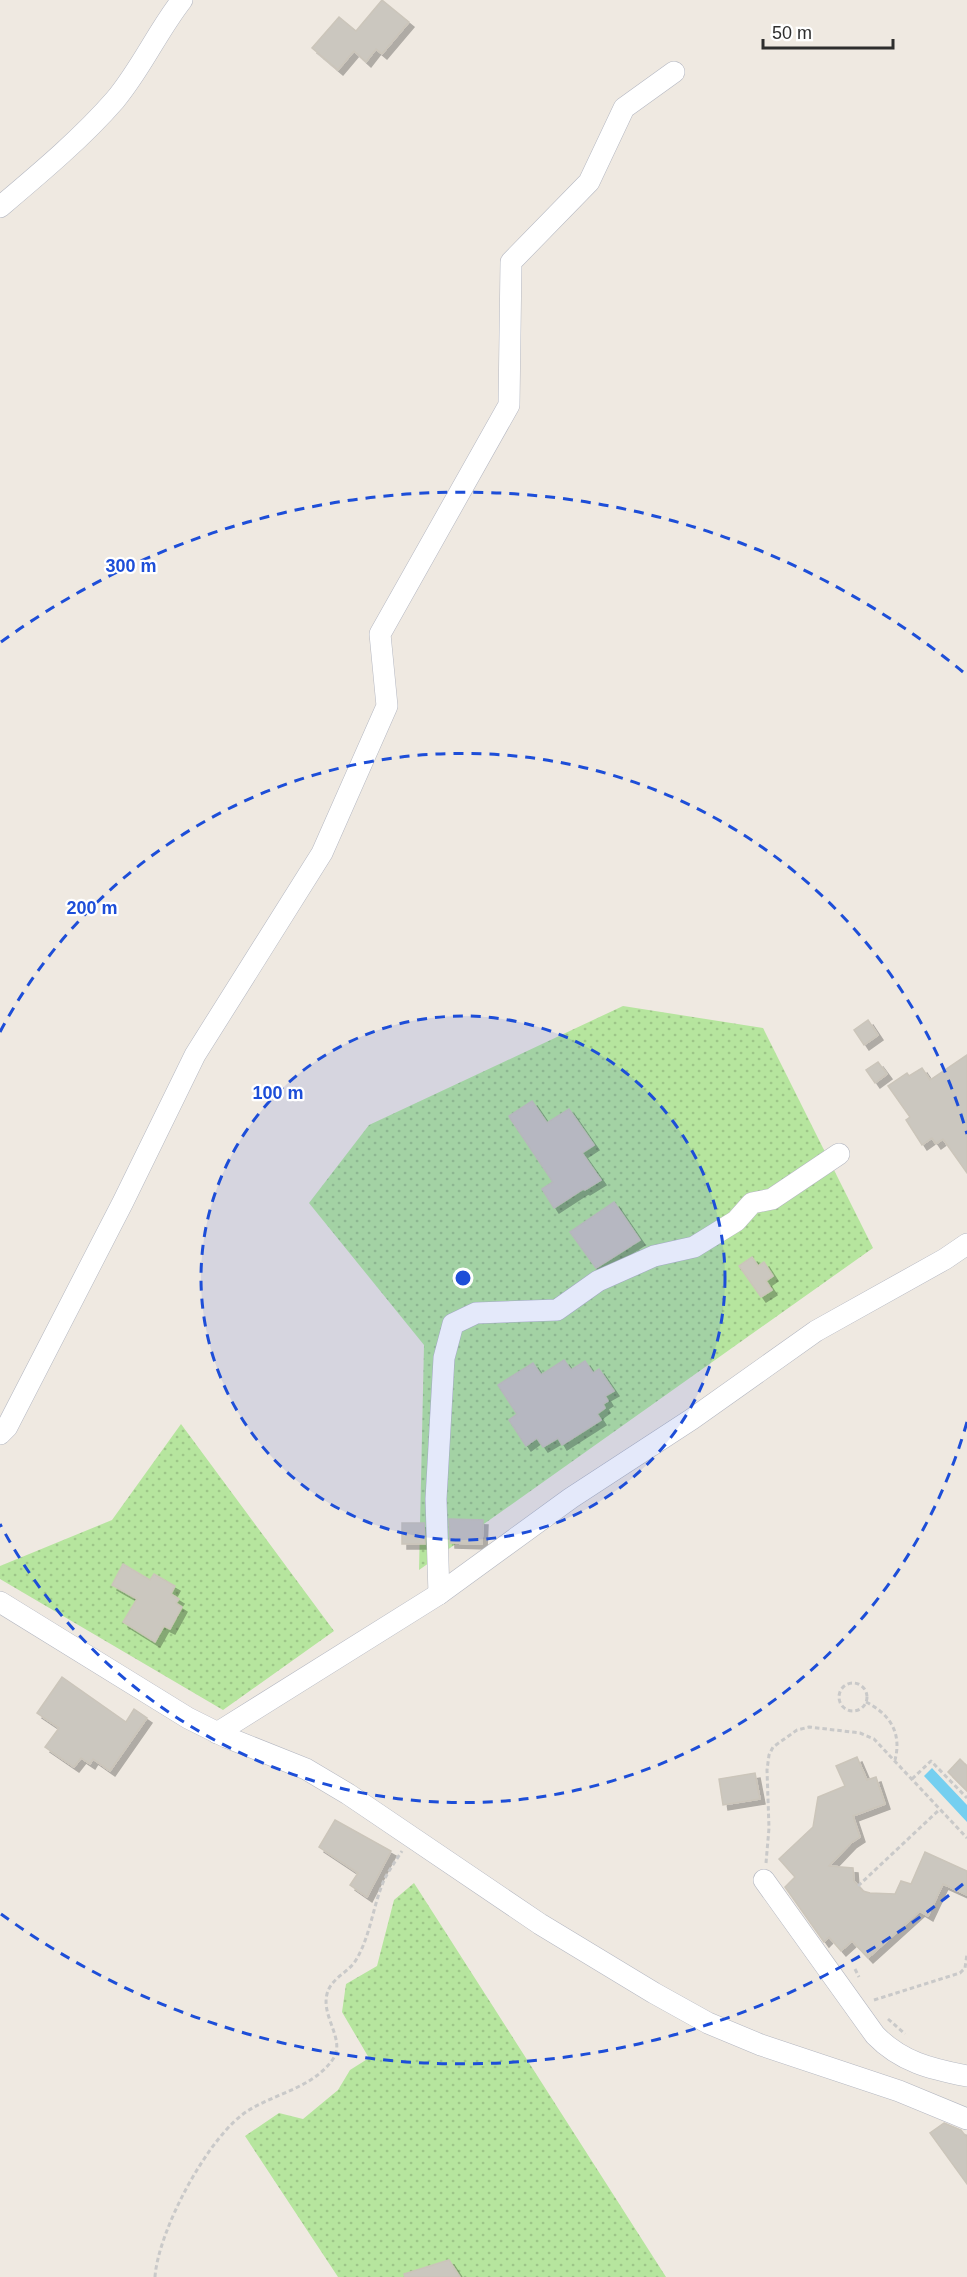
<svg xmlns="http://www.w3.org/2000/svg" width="967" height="2277" font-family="Arial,sans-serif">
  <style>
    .garden { fill: url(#garden-dots) }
    .water { fill: #75cff0 }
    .building { fill: #cbc7bf; stroke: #cbc5ba; stroke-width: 1.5; filter: url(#shadow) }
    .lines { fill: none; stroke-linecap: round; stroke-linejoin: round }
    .minor-casing { stroke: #b4b7c1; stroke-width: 22 }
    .path { stroke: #c9c9c9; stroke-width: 3; stroke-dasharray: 4.5 3; stroke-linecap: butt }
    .minor { stroke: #fff; stroke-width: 21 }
    .ring { fill: none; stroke: #1d4ed8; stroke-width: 3; stroke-dasharray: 10 8 }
    .centre { fill: #1d4ed8; stroke: #fff; stroke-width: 3 }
    .ring-label { font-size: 18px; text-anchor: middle; font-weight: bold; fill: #1d4ed8; stroke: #fff; stroke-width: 4.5; stroke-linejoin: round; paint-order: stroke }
  </style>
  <defs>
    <pattern id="garden-dots" width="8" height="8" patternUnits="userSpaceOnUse" patternTransform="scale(1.5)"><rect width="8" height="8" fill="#b6e59e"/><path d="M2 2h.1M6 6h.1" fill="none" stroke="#9dc588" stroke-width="1.8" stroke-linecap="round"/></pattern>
    <filter id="shadow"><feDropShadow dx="5" dy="5" stdDeviation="0" flood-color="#0004"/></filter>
  </defs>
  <rect width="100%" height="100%" fill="#efe9e1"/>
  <g class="garden">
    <path d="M 623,1006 L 763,1028 L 873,1248 L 419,1570 L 424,1345 L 309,1203 L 369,1125 Z"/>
    <path d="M 181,1424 L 334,1631 L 223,1710 L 0,1579 L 0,1566 L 112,1520 Z"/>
    <path d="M 414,1883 L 666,2277 L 338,2277 L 245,2136 L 279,2113 L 303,2119 L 338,2090 L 350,2070 L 369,2058 L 342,2012 L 346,1984 L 377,1966 L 394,1900 Z"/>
  </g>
  <path class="water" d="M 932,1768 L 967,1805 L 967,1822 L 924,1776 Z"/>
  <g class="building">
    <path d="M 382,0 L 409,22 L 382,54 L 376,49 L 366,62 L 354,51 L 338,70 L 312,48 L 339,17 L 356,31 Z"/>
    <path d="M 868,1020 L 878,1035 L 864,1045 L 854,1030 Z"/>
    <path d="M 967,1055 L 967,1173 L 943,1139 L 936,1144 L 932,1138 L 922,1145 L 906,1120 L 910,1117 L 888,1086 L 907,1073 L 909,1076 L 922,1068 L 930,1080 Z"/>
    <path d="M 878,1062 L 887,1074 L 875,1083 L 866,1070 Z"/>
    <path d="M 532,1101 L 547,1123 L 569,1109 L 594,1145 L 582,1153 L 601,1180 L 585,1190 L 583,1189 L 554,1208 L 542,1189 L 553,1182 L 510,1118 L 509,1116 Z"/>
    <path d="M 614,1202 L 640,1240 L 596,1268 L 570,1232 Z"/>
    <path d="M 752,1257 L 758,1266 L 764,1262 L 773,1276 L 766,1281 L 772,1290 L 761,1297 L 739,1266 Z"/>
    <path d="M 564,1360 L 571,1370 L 585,1361 L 593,1373 L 599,1369 L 614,1391 L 605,1396 L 608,1401 L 603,1404 L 605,1408 L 597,1414 L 601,1420 L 562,1445 L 558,1438 L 543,1447 L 537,1438 L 526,1446 L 509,1420 L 517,1414 L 498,1385 L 533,1363 L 541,1375 Z"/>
    <path d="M 449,1519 L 483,1520 L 482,1544 L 450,1543 Z"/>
    <path d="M 402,1523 L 424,1523 L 425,1544 L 402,1544 Z"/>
    <path d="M 123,1564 L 150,1580 L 154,1574 L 175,1586 L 171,1594 L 179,1599 L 176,1603 L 182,1607 L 170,1629 L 164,1626 L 155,1642 L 123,1622 L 137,1599 L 112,1585 Z"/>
    <path d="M 62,1677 L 126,1722 L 134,1709 L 147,1718 L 110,1771 L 93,1759 L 90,1764 L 81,1758 L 74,1767 L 45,1747 L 59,1728 L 37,1713 Z"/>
    <path d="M 857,1757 L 867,1780 L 876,1777 L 885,1804 L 853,1816 L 860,1837 L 851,1843 L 829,1866 L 853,1868 L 854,1881 L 863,1891 L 870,1893 L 895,1894 L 901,1881 L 911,1884 L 925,1852 L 967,1871 L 967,1895 L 943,1884 L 928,1916 L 920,1911 L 868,1958 L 852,1941 L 841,1951 L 829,1937 L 824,1942 L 785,1887 L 795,1877 L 779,1859 L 813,1827 L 818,1797 L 845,1786 L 836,1766 Z"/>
    <path d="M 960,1759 L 967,1766 L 967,1791 L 948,1772 Z"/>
    <path d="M 755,1773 L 760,1799 L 723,1805 L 719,1779 Z"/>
    <path d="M 335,1820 L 391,1851 L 367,1897 L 350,1885 L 358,1873 L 319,1847 Z"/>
    <path d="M 944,2123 L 961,2130 L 967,2138 L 967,2184 L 930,2133 Z"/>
    <path d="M 449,2260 L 460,2277 L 405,2277 L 404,2274 Z"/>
  </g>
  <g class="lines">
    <g class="minor-casing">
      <g id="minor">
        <path d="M 0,207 C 39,174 82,138 115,100 C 141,69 157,32 182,0"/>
        <path d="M 0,1434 L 7,1427 L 123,1202 L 195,1055 L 322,853 L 387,706 L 380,634 L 509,405 L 511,262 L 589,182 L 624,108 L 674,72"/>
        <path d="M 439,1594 L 436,1499 L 444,1358 L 453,1324 L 476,1313 L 557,1310 L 598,1281 L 654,1256 L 694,1247 L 736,1221 L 752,1203 L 772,1199 L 839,1154"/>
        <path d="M 0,1602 L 188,1718 L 226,1737 L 306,1769 L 348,1794 L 540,1924 L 654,1993 L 708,2023 L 761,2045 L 899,2091 L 967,2119"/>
        <path d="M 217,1733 L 439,1594 L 571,1498 L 692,1419 L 816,1331 L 945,1259 L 967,1244"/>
        <path d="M 764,1880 L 875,2035 C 901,2062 931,2069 967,2076"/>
      </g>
    </g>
    <g class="path">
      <circle cx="853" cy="1697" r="14"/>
      <path d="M 866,1702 C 890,1714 902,1733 895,1760"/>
      <path d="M 912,1779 L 931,1761 L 967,1798"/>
      <path d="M 766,1863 L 769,1828 L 767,1770 L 769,1755 L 773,1747 L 797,1730 L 809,1727 L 860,1733 L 874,1739 L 967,1838"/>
      <path d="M 858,1886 L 940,1809"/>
      <path d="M 855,1969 L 859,1977"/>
      <path d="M 874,2000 L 960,1973 L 965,1968 L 967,1954"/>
      <path d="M 888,2019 L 905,2034"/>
      <path d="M 155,2277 C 158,2231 209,2134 249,2110 C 277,2093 314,2087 333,2059 C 346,2040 321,2017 327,1994 C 331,1978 348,1973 356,1960 C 371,1935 373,1904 385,1878 C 390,1869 396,1860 402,1851"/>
    </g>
    <use href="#minor" class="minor"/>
  </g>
  <circle cx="463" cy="1278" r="262" fill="#1d4ed8" fill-opacity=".12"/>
  <g class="ring">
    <circle cx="463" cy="1278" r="262"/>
    <path d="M967 1422A524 524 0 0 1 0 1524M0 1032A524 524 0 0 1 967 1134"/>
    <path d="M963 1884A786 786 0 0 1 1 1914M1 642A786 786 0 0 1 963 672"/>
  </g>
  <circle cx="463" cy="1278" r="9" class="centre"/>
  <g class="ring-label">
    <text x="131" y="572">300 m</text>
    <text x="92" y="914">200 m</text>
    <text x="278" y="1099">100 m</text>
  </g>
  <path d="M763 39v9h130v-9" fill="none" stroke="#2e2e2e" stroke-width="3"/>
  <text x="772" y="39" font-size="18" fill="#2e2e2e" stroke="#ffffff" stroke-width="4.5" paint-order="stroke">50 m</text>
</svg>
